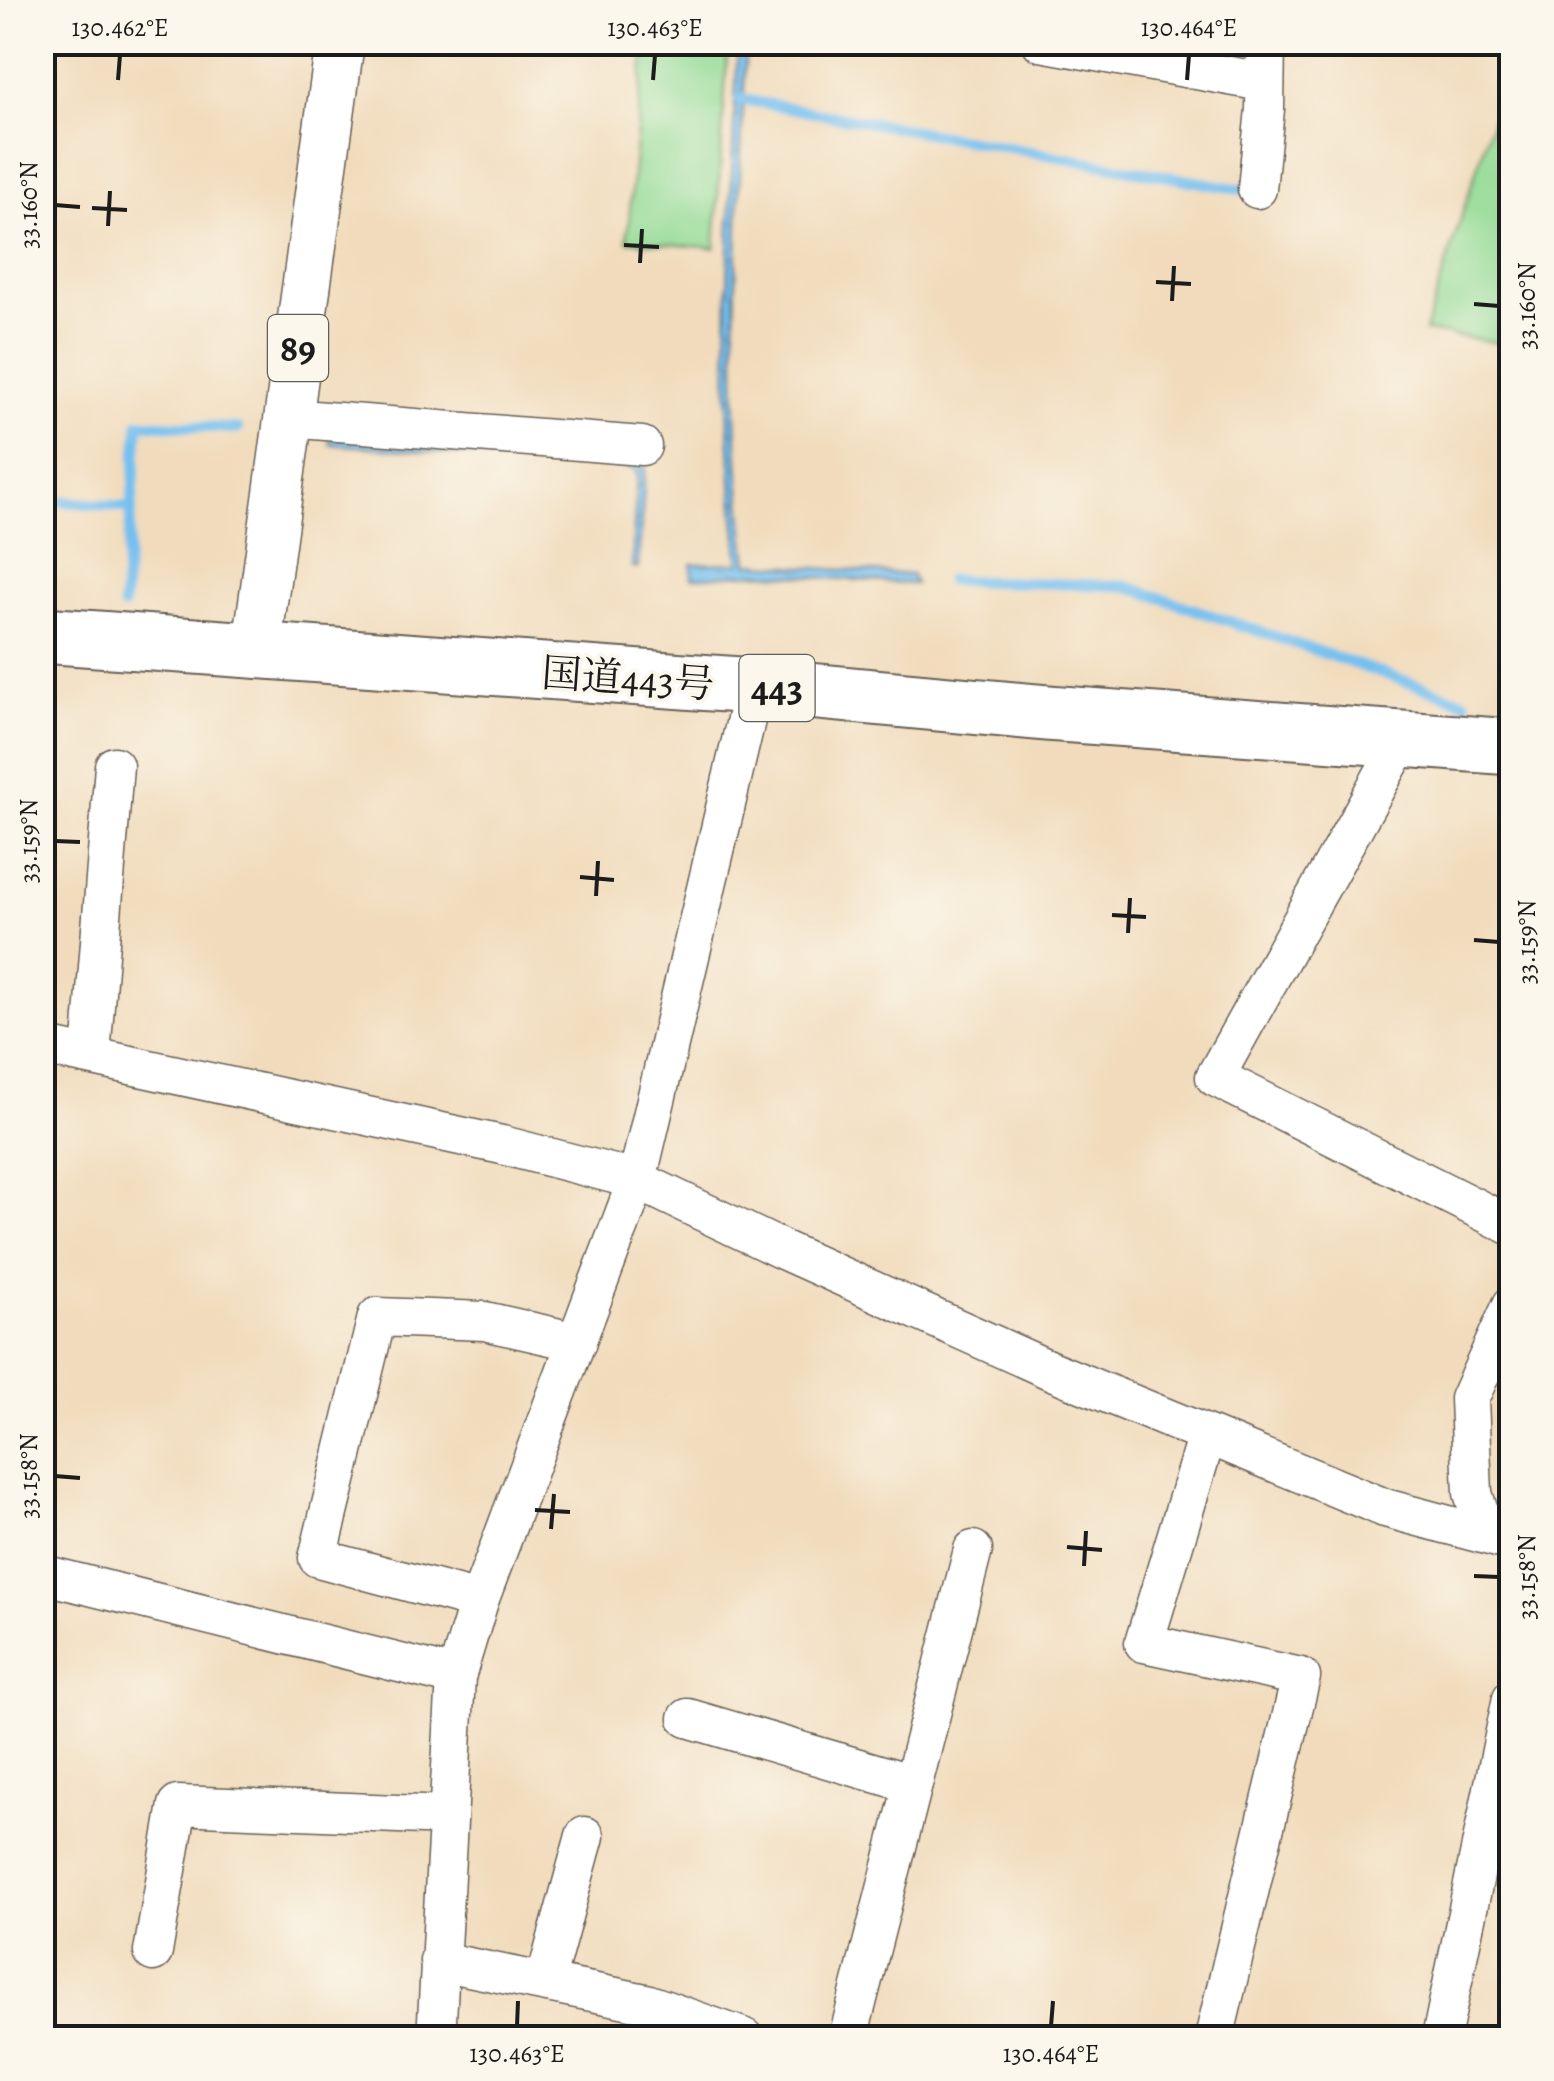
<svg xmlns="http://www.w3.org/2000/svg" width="1554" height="2081" font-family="Alegreya,'Noto Serif JP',serif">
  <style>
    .green { fill: #93da94; stroke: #587b58; stroke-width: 2.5 }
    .water { fill: url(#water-ripples); stroke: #496e86; stroke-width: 2.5 }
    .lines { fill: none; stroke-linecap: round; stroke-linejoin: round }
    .stream { stroke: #76c0ef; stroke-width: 11 }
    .minor-casing { stroke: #675f54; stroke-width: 41 }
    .major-casing { stroke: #675f54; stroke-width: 51 }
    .highway-casing { stroke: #675f54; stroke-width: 59 }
    .minor { stroke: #fff; stroke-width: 38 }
    .major { stroke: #fff; stroke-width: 48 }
    .highway { stroke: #fff; stroke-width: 55 }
    .ticks { fill: none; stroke: #1c1c1c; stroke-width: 4 }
    .labels { text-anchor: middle; stroke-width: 8; stroke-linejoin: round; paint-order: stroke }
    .shield { fill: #fbf7ec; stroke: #5f5e5a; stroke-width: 2.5 }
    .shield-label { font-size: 38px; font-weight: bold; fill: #1c1c1c }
    .street-label { font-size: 40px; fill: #1c1c1c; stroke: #fbf7ec }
    .neatline { fill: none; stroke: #1c1c1c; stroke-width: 4 }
    .ticks-label { font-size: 25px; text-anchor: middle; fill: #1c1c1c }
  </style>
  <defs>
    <pattern id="water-ripples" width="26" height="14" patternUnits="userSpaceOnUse" patternTransform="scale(2.5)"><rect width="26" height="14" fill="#76c0ef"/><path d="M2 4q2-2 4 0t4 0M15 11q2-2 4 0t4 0" fill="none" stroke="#66a4cc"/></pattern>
  </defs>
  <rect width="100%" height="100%" fill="#fbf7ec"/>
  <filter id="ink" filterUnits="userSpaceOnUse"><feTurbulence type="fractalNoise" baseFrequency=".01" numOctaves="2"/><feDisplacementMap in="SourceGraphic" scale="20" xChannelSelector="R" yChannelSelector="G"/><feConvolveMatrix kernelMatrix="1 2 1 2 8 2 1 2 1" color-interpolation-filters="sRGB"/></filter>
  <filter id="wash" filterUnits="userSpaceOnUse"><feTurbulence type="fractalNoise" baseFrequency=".0048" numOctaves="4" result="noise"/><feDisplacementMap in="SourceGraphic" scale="40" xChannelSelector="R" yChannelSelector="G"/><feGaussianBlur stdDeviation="2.25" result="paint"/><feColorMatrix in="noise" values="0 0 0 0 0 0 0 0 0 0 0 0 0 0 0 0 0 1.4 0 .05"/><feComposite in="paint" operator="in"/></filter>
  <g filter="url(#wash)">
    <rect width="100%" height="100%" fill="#f1dbbc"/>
    <g class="green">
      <path d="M 645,43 L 728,43 L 715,248 L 627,241 Z"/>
      <path d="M 1511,61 L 1511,330 L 1506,344 L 1425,331 Z"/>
    </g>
    <g class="water">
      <path d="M 738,43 L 746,43 C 739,216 724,391 748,563 L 912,575 L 915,584 L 757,573 L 692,578 L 692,564 L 740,563 C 718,390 730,216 738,43 Z"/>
      <path d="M 331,436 L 639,461 L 645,469 L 638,568 L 632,567 L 637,474 L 634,468 L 330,444 Z"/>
    </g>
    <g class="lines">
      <g class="stream">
        <path d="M 740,99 L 1243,190"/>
        <path d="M 42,499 L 131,508"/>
        <path d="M 949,580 L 1126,586 L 1466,702"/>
        <path d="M 123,606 L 139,423 L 238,429"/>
      </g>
    </g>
  </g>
  <g filter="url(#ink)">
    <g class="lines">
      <g class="minor-casing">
        <g id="minor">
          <path d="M 1041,42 L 1263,82"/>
          <path d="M 1257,189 L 1265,109 L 1266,42"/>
          <path d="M 288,418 L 642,446"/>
          <path d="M 1403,739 L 1215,1077 L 1512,1226"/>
          <path d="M 42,1046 L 502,1145 L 637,1180 L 783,1250 L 1050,1370 L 1385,1508 L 1512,1542"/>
          <path d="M 91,1055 L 114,766"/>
          <path d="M 1207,1435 L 1144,1643 L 1301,1677 L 1214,2038"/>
          <path d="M 1485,1532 L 1473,1493 L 1469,1399 L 1512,1305"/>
          <path d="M 42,1574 L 456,1677"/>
          <path d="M 479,1601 L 318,1558 L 377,1317 L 485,1321 L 577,1342"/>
          <path d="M 688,1718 L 913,1784"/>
          <path d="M 153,1952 L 178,1805 L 447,1816"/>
          <path d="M 439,1961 L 646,2003 L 745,2038"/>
          <path d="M 545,1982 L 585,1836"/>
          <path d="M 436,2038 L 456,1677 L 479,1601 L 637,1180 L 754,686"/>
          <path d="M 848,2038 L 973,1550"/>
          <path d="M 1441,2038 L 1512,1698"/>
        </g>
      </g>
      <g class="major-casing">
        <path id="major" d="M 256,653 L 340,42"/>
      </g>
      <g class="highway-casing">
        <path id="highway" d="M 42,635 L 754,686 L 1047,713 L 1512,747"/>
      </g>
      <use href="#minor" class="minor"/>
      <use href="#major" class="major"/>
      <use href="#highway" class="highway"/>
    </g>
  </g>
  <path class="ticks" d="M 118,80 L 120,55M 653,80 L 655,55M 1187,80 L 1189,55M 55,205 L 80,207M 92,208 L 127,210M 108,226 L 110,191M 624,245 L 659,247M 640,263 L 642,229M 1156,282 L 1191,284M 1172,301 L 1174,266M 1474,304 L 1499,306M 55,841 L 80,842M 580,877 L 614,880M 596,896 L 598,861M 1112,915 L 1146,917M 1128,933 L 1130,898M 1474,940 L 1499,942M 55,1476 L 80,1478M 535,1510 L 570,1512M 551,1529 L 554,1494M 1067,1547 L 1102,1550M 1084,1566 L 1086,1531M 1474,1576 L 1499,1577M 517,2026 L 518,2001M 1051,2026 L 1053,2001"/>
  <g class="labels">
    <g class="shield">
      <rect x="268" y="315" width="60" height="66" rx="8"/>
      <rect x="739.5" y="655" width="75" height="66" rx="8"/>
    </g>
    <g class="shield-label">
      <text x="298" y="361">89</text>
      <text x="777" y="701">443</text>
    </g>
    <g class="street-label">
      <text transform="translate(628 678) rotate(4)" y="14">国道443号</text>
    </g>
  </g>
  <rect width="1554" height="2081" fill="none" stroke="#fbf7ec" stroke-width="110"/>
  <rect x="55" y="55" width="1444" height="1971" class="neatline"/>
  <g class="ticks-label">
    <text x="120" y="36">130.462°E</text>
    <text x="655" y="36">130.463°E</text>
    <text x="1189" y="36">130.464°E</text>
    <text transform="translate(28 205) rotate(-90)" y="9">33.160°N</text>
    <text transform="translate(1526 306) rotate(-90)" y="9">33.160°N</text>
    <text transform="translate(28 841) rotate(-90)" y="9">33.159°N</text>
    <text transform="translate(1526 942) rotate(-90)" y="9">33.159°N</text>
    <text transform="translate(28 1476) rotate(-90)" y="9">33.158°N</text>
    <text transform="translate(1526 1577) rotate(-90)" y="9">33.158°N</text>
    <text x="517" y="2062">130.463°E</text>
    <text x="1051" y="2062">130.464°E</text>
  </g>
</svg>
